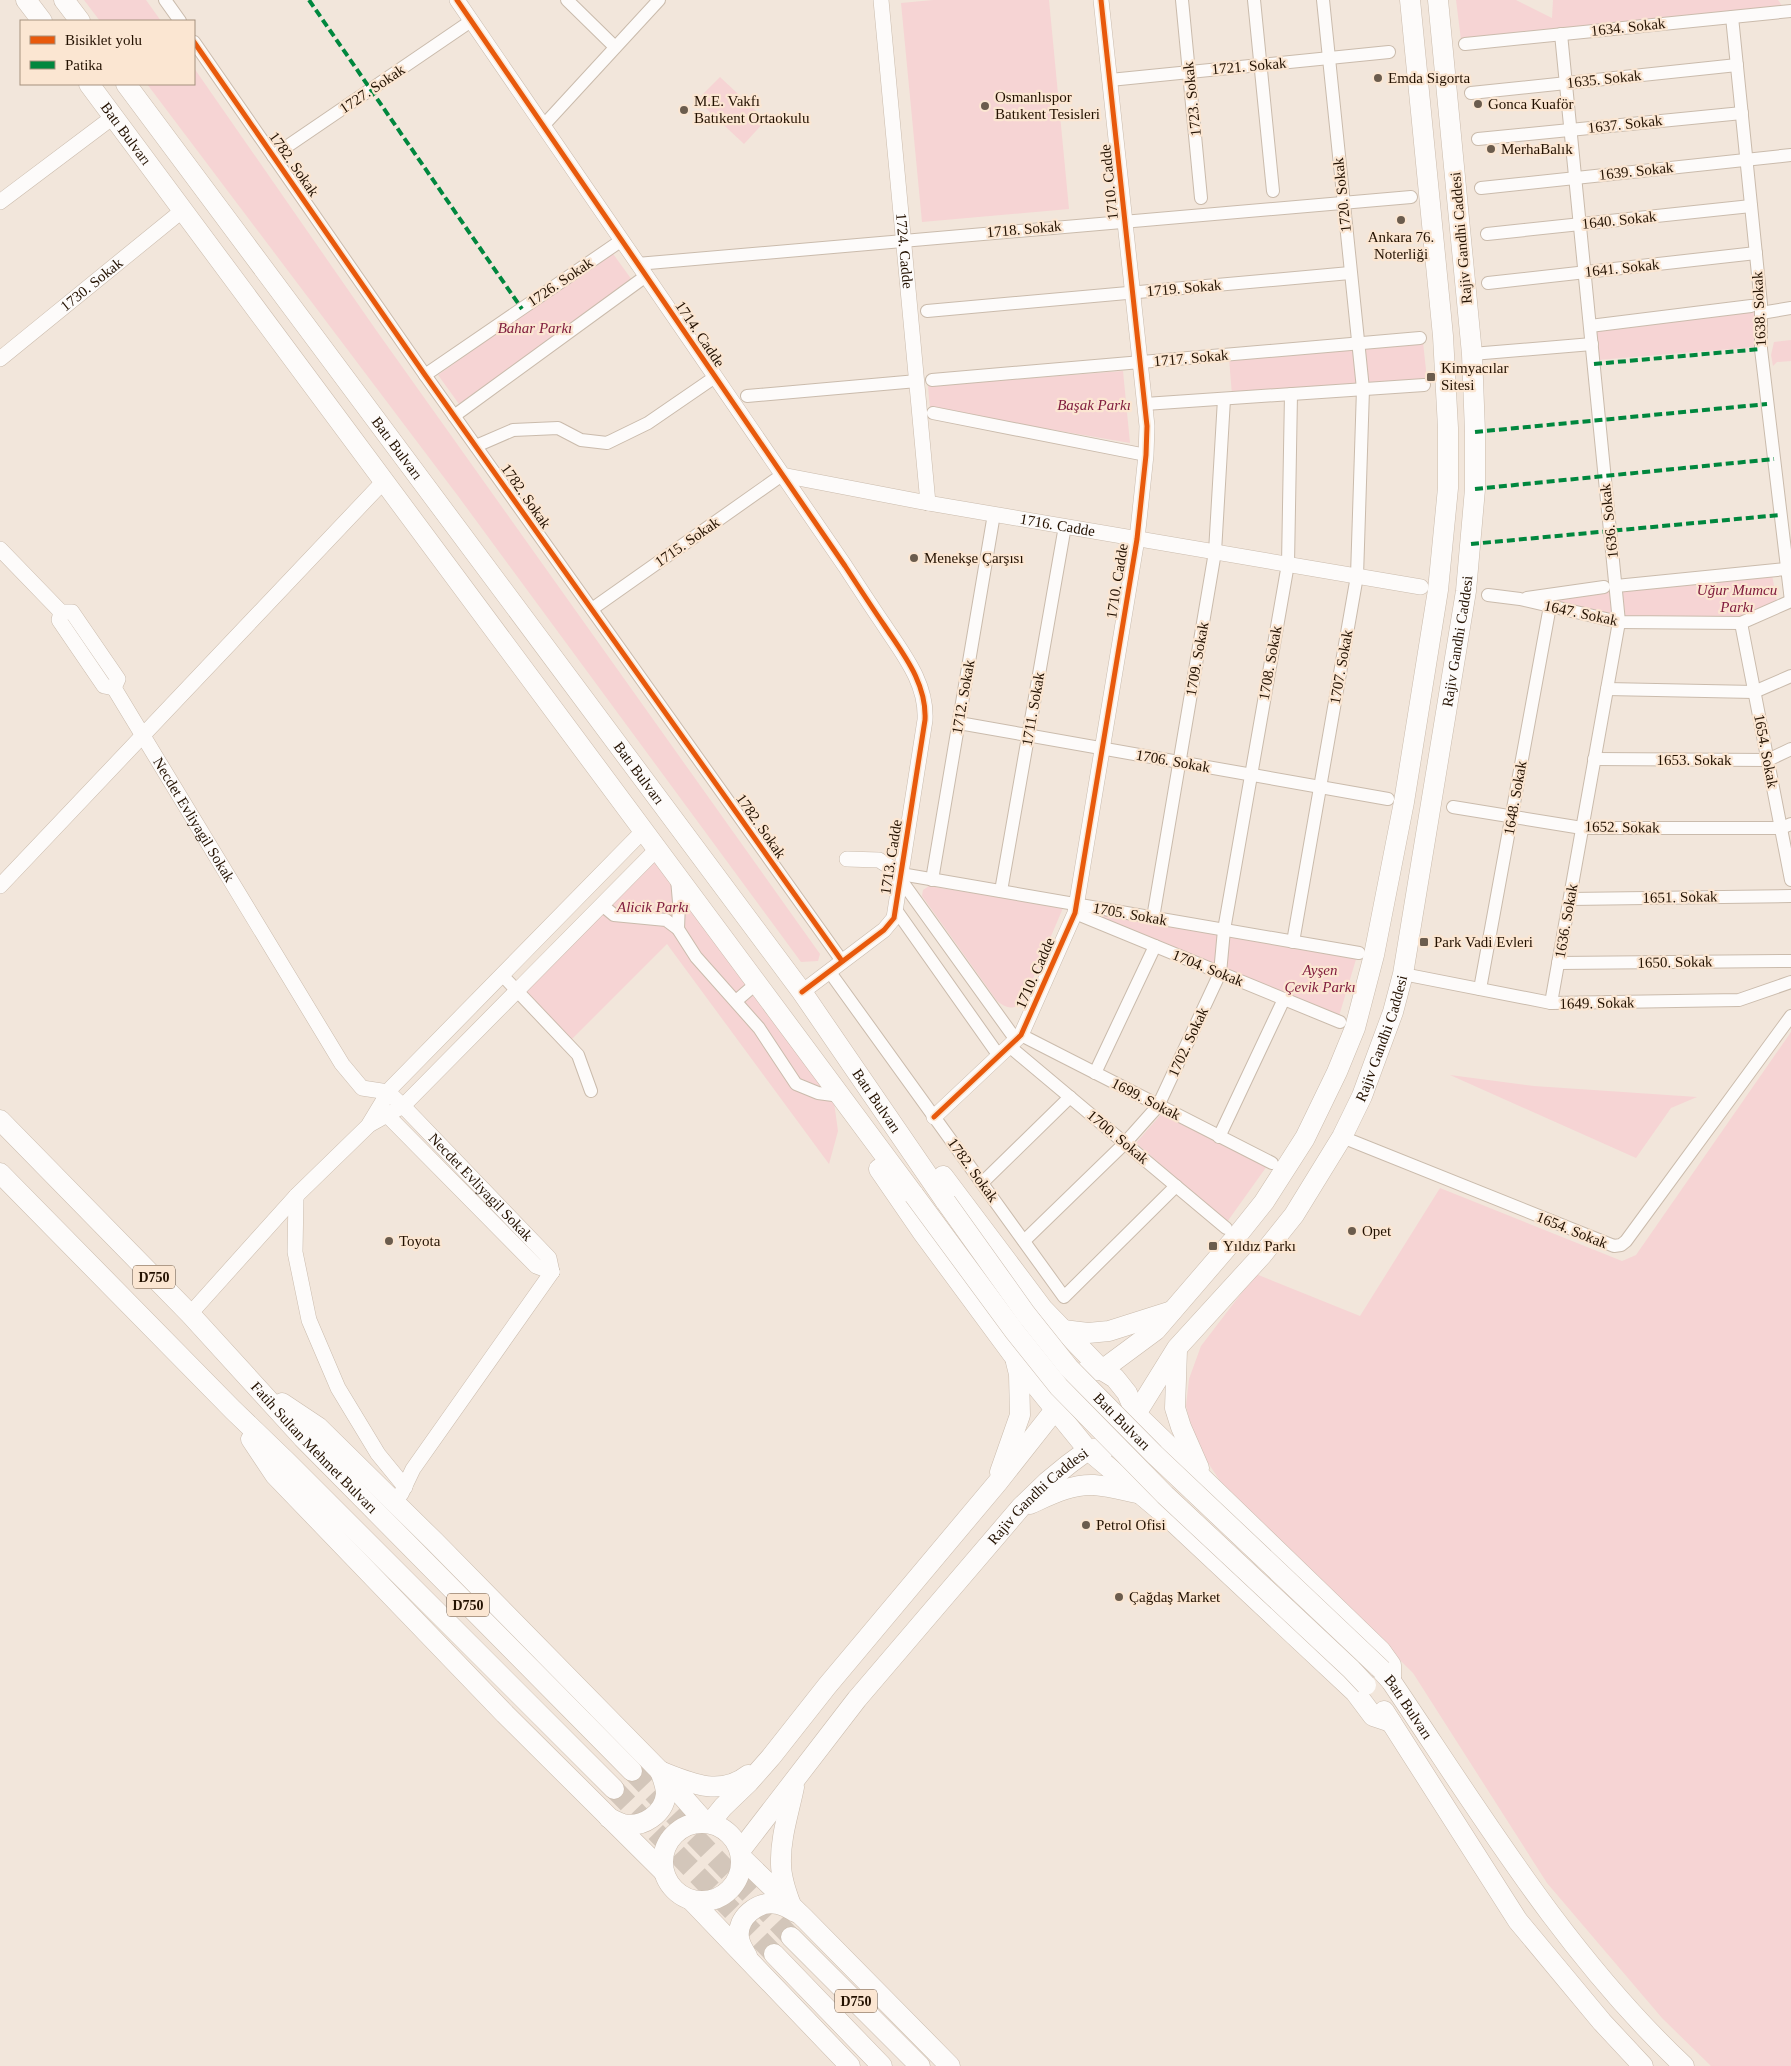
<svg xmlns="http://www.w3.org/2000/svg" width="1791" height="2066" font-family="'Times New Roman',serif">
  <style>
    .green { fill: #f6d4d4 }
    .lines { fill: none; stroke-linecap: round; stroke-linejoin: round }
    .trunk-tunnel { stroke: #d3c6ba; stroke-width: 20; stroke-dasharray: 20 10; stroke-linecap: butt }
    .minor-casing { stroke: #cabbac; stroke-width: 14 }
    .tertiary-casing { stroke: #cabbac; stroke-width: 16 }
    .primary-casing { stroke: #cabbac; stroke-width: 21 }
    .trunk-casing { stroke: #cabbac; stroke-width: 21 }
    .minor { stroke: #fdfbfa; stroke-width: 12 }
    .tertiary { stroke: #fdfbfa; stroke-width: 15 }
    .primary { stroke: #fdfbfa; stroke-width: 20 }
    .trunk { stroke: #fdfbfa; stroke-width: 20 }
    .primary-bridge-casing { stroke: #cabbac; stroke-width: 21; stroke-linecap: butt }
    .primary-bridge { stroke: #fdfbfa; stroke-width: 20 }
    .quiet { stroke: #00873e; stroke-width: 4; stroke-dasharray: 8 4; stroke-linecap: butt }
    .cycleway-casing { stroke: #fbe6d2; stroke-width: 8 }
    .cycleway { stroke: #e8590c; stroke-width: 5 }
    .poi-dot { fill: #6b5c4d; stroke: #fbe6d2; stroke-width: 2 }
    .labels { text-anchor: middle; stroke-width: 4.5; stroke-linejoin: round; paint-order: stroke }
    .shield { fill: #fbe6d2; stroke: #64513f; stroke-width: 1 }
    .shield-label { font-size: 14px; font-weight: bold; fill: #231100 }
    .street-label { font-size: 15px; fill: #231100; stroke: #fbe6d2 }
    .poi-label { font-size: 15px; fill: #231100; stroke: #fbe6d2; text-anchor: start }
    .park-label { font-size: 15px; font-style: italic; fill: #811e3e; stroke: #fbe6d2 }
  </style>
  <rect width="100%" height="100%" fill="#f2e6db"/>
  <g class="green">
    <path d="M 84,0 L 146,0 L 161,21 L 100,21 Z"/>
    <path d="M 933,0 L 1049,0 L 1069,209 L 922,222 L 901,3 Z"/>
    <path d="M 1456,0 L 1516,0 L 1552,18 L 1553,0 L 1778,0 L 1783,7 L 1461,40 Z"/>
    <path d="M 194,68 L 376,330 L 820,954 L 818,961 L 801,962 L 458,496 L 147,84 L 194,84 Z"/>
    <path d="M 720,77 L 766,120 L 744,144 L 697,100 Z"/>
    <path d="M 611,251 L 632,280 L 459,404 L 438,375 Z"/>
    <path d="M 1757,309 L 1755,347 L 1598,360 L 1595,329 Z"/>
    <path d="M 1791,340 L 1791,361 L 1777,362 L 1773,366 L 1771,355 L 1774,342 Z"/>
    <path d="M 1423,342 L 1427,379 L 1232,395 L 1229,358 Z"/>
    <path d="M 1123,371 L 1130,443 L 930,409 L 928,386 Z"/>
    <path d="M 1772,575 L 1777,602 L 1741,619 L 1624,617 L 1621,592 Z"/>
    <path d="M 1610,589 L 1612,619 L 1536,600 Z"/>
    <path d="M 658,848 L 833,1095 L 838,1131 L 829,1164 L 667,944 L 568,1043 L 517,991 Z"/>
    <path d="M 929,886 L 1063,908 L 1023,1002 C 1013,1010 1007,1009 997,1001 L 922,896 L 923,890 Z"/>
    <path d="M 1090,912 L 1219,932 L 1216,965 Z"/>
    <path d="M 1226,934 L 1357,956 L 1339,1016 L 1223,969 Z"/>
    <path d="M 1791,1032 L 1791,2066 L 1711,2066 L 1662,2018 L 1547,1883 L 1413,1673 L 1222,1484 L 1195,1443 L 1186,1406 L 1189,1379 L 1201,1346 L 1256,1274 L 1360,1316 L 1440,1188 L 1622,1261 L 1636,1255 Z"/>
    <path d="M 1450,1075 L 1534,1086 L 1697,1097 L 1671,1108 L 1636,1158 Z"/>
    <path d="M 1163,1112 L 1267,1166 L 1227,1222 L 1136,1143 Z"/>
  </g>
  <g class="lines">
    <g class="trunk-tunnel">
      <path d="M 632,1771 L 791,1937"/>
      <path d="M 614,1789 L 774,1954"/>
    </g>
    <g class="minor-casing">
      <g id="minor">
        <path d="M 165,0 L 180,21"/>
        <path d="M 567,0 L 615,47"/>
        <path d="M 1182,0 L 1201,198"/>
        <path d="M 1254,0 L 1273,191"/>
        <path d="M 1732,17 L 1761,304 L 1761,349 L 1791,601"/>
        <path d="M 194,42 L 425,375 L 842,961"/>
        <path d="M 1465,44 L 1791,11"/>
        <path d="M 1110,80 L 1389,52"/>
        <path d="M 1471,93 L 1737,65"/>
        <path d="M 543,126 L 659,0"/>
        <path d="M 1478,139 L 1742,113"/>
        <path d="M 273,156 L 471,21"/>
        <path d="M 1481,188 L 1791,155"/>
        <path d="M 1487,234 L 1751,206"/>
        <path d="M 637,264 L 1411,197"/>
        <path d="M 1488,283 L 1756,253"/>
        <path d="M 927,311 L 1350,273"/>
        <path d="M 1761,313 L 1791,308"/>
        <path d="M 1590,326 L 1751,306"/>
        <path d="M 1472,354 L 1592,344"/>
        <path d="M 425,375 L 622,240"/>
        <path d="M 932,380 L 1420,338"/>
        <path d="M 747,396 L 917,381"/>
        <path d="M 1145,404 L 1424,385"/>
        <path d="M 933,413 L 1146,455"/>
        <path d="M 454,416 L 646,276"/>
        <path d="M 476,446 L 513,430 L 558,428 L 581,440 L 607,443 L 648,423 L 715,377"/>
        <path d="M 1616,586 L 1786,569"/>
        <path d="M 1488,595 L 1520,599 L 1619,622 L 1741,623 L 1791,601"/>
        <path d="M 1527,598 L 1604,587"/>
        <path d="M 592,609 L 782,475"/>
        <path d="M 1741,623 L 1791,880"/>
        <path d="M 1607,689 L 1754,692 L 1791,676"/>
        <path d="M 959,723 L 1388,799"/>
        <path d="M 1594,759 L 1768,760 L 1791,749"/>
        <path d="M 1453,807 L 1582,828 L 1781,828 L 1791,824"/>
        <path d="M 901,874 L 1359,953"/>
        <path d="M 677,879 L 679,902 L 678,929"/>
        <path d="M 901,880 L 1016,1040"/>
        <path d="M 932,880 L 994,514"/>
        <path d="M 1001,891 L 1065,526"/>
        <path d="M 1570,899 L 1791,896"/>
        <path d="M 602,905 L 614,915 L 666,920 L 678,929 L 696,957 L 759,1028 L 796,1084 L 818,1093 L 833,1095"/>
        <path d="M 896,910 L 999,1056"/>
        <path d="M 1075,913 L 1340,1022"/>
        <path d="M 1153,918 L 1215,552 L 1224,399"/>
        <path d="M 1293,942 L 1357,576 L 1363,389 L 1323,0"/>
        <path d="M 1558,963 L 1791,961"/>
        <path d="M 829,971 L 1064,1297 L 1176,1186"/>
        <path d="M 1403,974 L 1551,1003 L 1739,1000 L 1791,982"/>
        <path d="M 502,975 L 578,1055 L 591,1091"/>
        <path d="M 1480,989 L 1550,606"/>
        <path d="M 736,1001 L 758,982"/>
        <path d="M 1551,1003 L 1619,622 L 1561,34"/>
        <path d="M 1021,1035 L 1272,1163"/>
        <path d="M 1009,1046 L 1226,1228"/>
        <path d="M 1095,1073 L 1155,946"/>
        <path d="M 1219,1137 L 1284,999"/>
        <path d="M 1342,1137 L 1614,1246 L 1621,1245 L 1626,1241 L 1791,1016"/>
        <path d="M 982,1183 L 1070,1097"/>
        <path d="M 1024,1241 L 1125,1143 L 1158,1106 L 1220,973 L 1224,930 L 1288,564 L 1291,394"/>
      </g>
    </g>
    <g class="tertiary-casing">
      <g id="tertiary">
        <path d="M 457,0 L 845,566 C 858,586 871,606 884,625 C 903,654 927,683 925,720 L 894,918 L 884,930 L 802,992"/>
        <path id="s1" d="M 881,0 L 928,503"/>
        <path d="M 0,202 L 113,117"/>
        <path id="s2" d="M 0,359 L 183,210"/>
        <path id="s3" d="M 782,475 L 928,503 L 1421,587"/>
        <path d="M 0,549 L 61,612 L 72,612 L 118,679 L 114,688"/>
        <path d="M 61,612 L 59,620 L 104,686 L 114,688"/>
        <path id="s4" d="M 114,688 L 342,1064 L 362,1088 L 388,1092 L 403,1106 L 549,1258 L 552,1272"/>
        <path d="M 847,859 L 879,860 L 901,874"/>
        <path d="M 0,886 L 384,481"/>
        <path d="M 380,1108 L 536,1266 L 552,1272"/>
        <path d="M 934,1117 L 1021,1035 L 1075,913 L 1137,539 L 1146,455 L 1147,426 L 1101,0"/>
        <path d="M 369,1125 L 403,1106 L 658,848"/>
        <path d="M 296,1196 L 295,1252 L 309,1320 L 338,1388 L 378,1454 L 405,1487"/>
        <path d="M 190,1314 L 296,1196 L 368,1126 L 391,1088 L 644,830"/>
        <path d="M 401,1494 L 413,1469 L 552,1272"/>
      </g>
    </g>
    <g class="primary-casing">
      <g id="primary">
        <path d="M 26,0 L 42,21"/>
        <path d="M 64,0 L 80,21"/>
        <path id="s5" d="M 89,84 L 914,1195"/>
        <path id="s6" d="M 126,84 L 802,992 L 946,1202"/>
        <path d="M 879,1169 L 923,1233 L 1036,1386 L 1088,1450 L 1168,1517 L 1355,1692 L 1373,1716 L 1391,1722"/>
        <path d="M 943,1176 L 1043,1309 L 1102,1370 L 1115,1378 L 1127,1393 L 1136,1414 L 1381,1651 L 1391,1665 L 1391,1681"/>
        <path d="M 1063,1330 L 1088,1333 L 1109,1331 L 1172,1311"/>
        <path d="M 1177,1350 L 1175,1408 L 1181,1427 L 1199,1468"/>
        <path d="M 1000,1472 L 1020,1415 L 1019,1374 L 1016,1362"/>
        <path d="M 1030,1504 C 1050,1495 1071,1484 1094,1485 C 1108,1486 1123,1490 1137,1493"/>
        <path id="s7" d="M 1382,1671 L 1391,1681 C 1481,1814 1566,1955 1684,2066"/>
        <path d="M 1384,1711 L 1518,1921 L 1602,2022 L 1643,2066"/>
        <path d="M 660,1771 C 690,1783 720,1797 748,1775"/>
        <path d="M 710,1823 L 723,1807 L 749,1782 L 771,1757 L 827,1686 L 998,1482 L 1054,1411 L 1069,1384 L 1086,1371 L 1102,1370 L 1156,1330 L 1236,1237 L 1264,1202 L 1305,1138 L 1337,1072 L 1355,1028 L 1374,955 L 1404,802 L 1438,590 L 1448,488 L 1448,428 L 1443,336 L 1410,0"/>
        <path id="s8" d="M 740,1851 L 857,1699 L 1021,1507 L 1047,1482 L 1069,1464 L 1088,1450 L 1107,1447 L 1117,1439 L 1136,1414 L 1177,1348 L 1262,1255 L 1294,1215 L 1342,1137 L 1362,1096 L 1393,1012 L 1403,974 L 1466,591 L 1475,489 L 1475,432 L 1472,354 L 1438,0"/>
        <path d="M 791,1905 C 786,1892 781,1878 781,1864 C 780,1838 789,1812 794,1787"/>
      </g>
    </g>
    <g class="trunk-casing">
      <g id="trunk">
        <path id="s9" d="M 0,1120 L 190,1314 L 303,1438 L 632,1771"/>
        <path d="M 0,1173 L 233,1410 L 287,1462 L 614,1789"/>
        <path d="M 282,1403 L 318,1427 L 434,1541 L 660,1771 L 706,1823"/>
        <path d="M 251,1439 L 275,1475 L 505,1714 L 664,1872"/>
        <path d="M 609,1818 C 614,1820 619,1823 623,1824 C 643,1828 664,1814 666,1794 C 666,1786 663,1779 660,1771"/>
        <circle cx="702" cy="1862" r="39"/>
        <path d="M 741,1857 L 805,1919 L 950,2066"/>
        <path d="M 691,1900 L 850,2066"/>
        <path d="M 791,1937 L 920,2066"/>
        <path d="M 774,1954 L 882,2066"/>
        <path d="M 747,1956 C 744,1951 740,1945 739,1938 C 736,1918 758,1900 777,1904 C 783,1905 790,1909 795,1912"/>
      </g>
    </g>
    <use href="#minor" class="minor"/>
    <use href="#tertiary" class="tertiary"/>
    <use href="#primary" class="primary"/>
    <use href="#trunk" class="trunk"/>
    <g class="primary-bridge-casing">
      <g id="primary-bridge">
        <path d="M 914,1195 L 1015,1332 L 1059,1387 L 1165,1495 L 1351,1669 L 1366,1685"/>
        <path id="s10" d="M 946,1202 L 1026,1314 L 1069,1368 L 1154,1454 L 1382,1670"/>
      </g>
    </g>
    <use href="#primary-bridge" class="primary-bridge"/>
    <g class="quiet">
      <path d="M 309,0 L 522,309"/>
      <path d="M 1594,364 L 1761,349"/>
      <path d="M 1475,432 L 1767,404"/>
      <path d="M 1475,489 L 1774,459"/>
      <path d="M 1471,544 L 1780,515"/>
    </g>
    <g class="cycleway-casing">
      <g id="cycleway">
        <path d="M 457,0 L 845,566 C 858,586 871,606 884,625 C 903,654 927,683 925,720 L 894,918 L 884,930 L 802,992"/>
        <path d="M 194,42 L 425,375 L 842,961"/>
        <path d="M 934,1117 L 1021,1035 L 1075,913 L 1137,539 L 1146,455 L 1147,426 L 1101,0"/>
      </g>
    </g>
    <use href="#cycleway" class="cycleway"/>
  </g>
  <g class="poi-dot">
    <circle cx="1378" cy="78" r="5"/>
    <circle cx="1478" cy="104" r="5"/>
    <circle cx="985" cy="106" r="5"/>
    <circle cx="684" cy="110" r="5"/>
    <circle cx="1491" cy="149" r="5"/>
    <circle cx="1401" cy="220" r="5"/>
    <rect x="1426" y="372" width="10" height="10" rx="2.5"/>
    <circle cx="914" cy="558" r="5"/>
    <rect x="1419" y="937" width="10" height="10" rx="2.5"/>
    <circle cx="1352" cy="1231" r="5"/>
    <circle cx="389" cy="1241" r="5"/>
    <rect x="1208" y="1241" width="10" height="10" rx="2.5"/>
    <circle cx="1086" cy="1525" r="5"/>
    <circle cx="1119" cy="1597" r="5"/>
  </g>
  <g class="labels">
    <g class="shield">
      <rect x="133" y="1265.5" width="42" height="23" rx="4"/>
      <rect x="447" y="1593.5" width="42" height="23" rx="4"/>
      <rect x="835" y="1989.5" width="42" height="23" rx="4"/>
    </g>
    <g class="shield-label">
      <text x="154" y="1282">D750</text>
      <text x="468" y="1610">D750</text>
      <text x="856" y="2006">D750</text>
    </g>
    <g class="street-label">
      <text transform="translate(1628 27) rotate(-6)" y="5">1634. Sokak</text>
      <text transform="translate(1249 66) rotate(-5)" y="5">1721. Sokak</text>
      <text transform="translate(1604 79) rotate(-6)" y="5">1635. Sokak</text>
      <text transform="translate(372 89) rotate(-34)" y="5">1727. Sokak</text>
      <text transform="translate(1192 99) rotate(-96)" y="5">1723. Sokak</text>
      <text transform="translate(1625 124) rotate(-6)" y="5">1637. Sokak</text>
      <text dy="5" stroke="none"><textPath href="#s5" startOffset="62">Batı Bulvarı</textPath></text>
      <text transform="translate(294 164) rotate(55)" y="5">1782. Sokak</text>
      <text transform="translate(1636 171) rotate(-6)" y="5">1639. Sokak</text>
      <text transform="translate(1109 182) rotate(-96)" y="5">1710. Cadde</text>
      <text transform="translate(1342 195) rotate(-96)" y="5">1720. Sokak</text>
      <text transform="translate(1619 220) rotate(-6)" y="5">1640. Sokak</text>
      <text transform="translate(1024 229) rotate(-5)" y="5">1718. Sokak</text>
      <text transform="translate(1461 238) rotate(-95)" y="5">Rajiv Gandhi Caddesi</text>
      <text dy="5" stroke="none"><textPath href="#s1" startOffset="252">1724. Cadde</textPath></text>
      <text transform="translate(1622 268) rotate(-6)" y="5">1641. Sokak</text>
      <text transform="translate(560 282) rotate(-34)" y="5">1726. Sokak</text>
      <text dy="5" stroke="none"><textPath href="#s2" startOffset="118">1730. Sokak</textPath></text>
      <text transform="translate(1184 288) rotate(-5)" y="5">1719. Sokak</text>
      <text transform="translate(1759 309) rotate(-93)" y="5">1638. Sokak</text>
      <text transform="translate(700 334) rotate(56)" y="5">1714. Cadde</text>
      <text transform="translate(1191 358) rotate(-5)" y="5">1717. Sokak</text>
      <text dy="5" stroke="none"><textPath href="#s6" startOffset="454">Batı Bulvarı</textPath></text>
      <text transform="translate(526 496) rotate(55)" y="5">1782. Sokak</text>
      <text transform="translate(1609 521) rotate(-96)" y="5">1636. Sokak</text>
      <text dy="5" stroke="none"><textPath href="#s3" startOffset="280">1716. Cadde</textPath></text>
      <text transform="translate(687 542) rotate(-35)" y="5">1715. Sokak</text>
      <text transform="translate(1117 581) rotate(-81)" y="5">1710. Cadde</text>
      <text transform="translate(1581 613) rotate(12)" y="5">1647. Sokak</text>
      <text dy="5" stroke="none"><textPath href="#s8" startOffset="1454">Rajiv Gandhi Caddesi</textPath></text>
      <text transform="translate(1197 659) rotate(-80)" y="5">1709. Sokak</text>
      <text transform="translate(1270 663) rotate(-80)" y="5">1708. Sokak</text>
      <text transform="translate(1341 667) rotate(-80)" y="5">1707. Sokak</text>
      <text transform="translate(963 697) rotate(-80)" y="5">1712. Sokak</text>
      <text transform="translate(1033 709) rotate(-80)" y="5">1711. Sokak</text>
      <text transform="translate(1766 751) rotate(79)" y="5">1654. Sokak</text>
      <text x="1694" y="765">1653. Sokak</text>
      <text transform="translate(1173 761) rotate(10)" y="5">1706. Sokak</text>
      <text dy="5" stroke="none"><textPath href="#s6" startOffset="859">Batı Bulvarı</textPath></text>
      <text transform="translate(1515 798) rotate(-80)" y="5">1648. Sokak</text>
      <text dy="5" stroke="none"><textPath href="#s4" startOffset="154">Necdet Evliyagil Sokak</textPath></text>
      <text transform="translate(761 826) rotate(55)" y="5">1782. Sokak</text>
      <text transform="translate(1622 827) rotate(1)" y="5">1652. Sokak</text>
      <text transform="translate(891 857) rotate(-81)" y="5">1713. Cadde</text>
      <text transform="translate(1680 897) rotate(-1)" y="5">1651. Sokak</text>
      <text transform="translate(1130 914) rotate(10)" y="5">1705. Sokak</text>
      <text transform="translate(1566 921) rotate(-80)" y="5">1636. Sokak</text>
      <text transform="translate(1675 962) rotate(-1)" y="5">1650. Sokak</text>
      <text transform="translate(1208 968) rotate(22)" y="5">1704. Sokak</text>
      <text transform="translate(1035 973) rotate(-66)" y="5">1710. Cadde</text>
      <text transform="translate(1597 1003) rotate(-1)" y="5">1649. Sokak</text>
      <text dy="5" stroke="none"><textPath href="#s8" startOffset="1049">Rajiv Gandhi Caddesi</textPath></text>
      <text transform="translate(1188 1042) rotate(-65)" y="5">1702. Sokak</text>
      <text transform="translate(1146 1099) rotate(27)" y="5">1699. Sokak</text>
      <text dy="5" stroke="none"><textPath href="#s6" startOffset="1264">Batı Bulvarı</textPath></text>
      <text transform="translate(1118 1137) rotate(40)" y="5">1700. Sokak</text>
      <text transform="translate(973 1170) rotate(54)" y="5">1782. Sokak</text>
      <text dy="5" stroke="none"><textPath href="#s4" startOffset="630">Necdet Evliyagil Sokak</textPath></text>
      <text transform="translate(1572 1230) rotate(22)" y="5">1654. Sokak</text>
      <text dy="5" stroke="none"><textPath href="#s10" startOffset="282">Batı Bulvarı</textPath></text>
      <text dy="5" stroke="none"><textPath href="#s9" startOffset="454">Fatih Sultan Mehmet Bulvarı</textPath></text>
      <text dy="5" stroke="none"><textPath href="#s8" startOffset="464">Rajiv Gandhi Caddesi</textPath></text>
      <text dy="5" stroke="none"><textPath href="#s7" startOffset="45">Batı Bulvarı</textPath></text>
    </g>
    <g class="poi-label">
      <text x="1388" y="83">Emda Sigorta</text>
      <text x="995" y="102">Osmanlıspor<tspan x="995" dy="17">Batıkent Tesisleri</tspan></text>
      <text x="694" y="106">M.E. Vakfı<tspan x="694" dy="17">Batıkent Ortaokulu</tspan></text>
      <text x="1488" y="109">Gonca Kuaför</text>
      <text x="1501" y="154">MerhaBalık</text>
      <text x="1401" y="242" text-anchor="middle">Ankara 76.<tspan x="1401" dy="17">Noterliği</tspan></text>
      <text x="1441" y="373">Kimyacılar<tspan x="1441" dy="17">Sitesi</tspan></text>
      <text x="924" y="563">Menekşe Çarşısı</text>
      <text x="1434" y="947">Park Vadi Evleri</text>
      <text x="1362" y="1236">Opet</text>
      <text x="399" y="1246">Toyota</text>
      <text x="1223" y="1251">Yıldız Parkı</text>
      <text x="1096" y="1530">Petrol Ofisi</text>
      <text x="1129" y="1602">Çağdaş Market</text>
    </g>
    <g class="park-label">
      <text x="535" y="333">Bahar Parkı</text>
      <text x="1094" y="410">Başak Parkı</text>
      <text x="1737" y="595">Uğur Mumcu<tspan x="1737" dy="17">Parkı</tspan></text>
      <text x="653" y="912">Alicik Parkı</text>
      <text x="1320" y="975">Ayşen<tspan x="1320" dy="17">Çevik Parkı</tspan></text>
    </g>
  </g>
  <rect x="20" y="20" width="175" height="65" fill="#fbe6d2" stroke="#a5917e"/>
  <rect x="30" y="36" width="25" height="8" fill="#e8590c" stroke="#a5917e"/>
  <text x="65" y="45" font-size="15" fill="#231100">Bisiklet yolu</text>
  <rect x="30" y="61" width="25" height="8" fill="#00873e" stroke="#a5917e"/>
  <text x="65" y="70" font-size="15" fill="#231100">Patika</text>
</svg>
